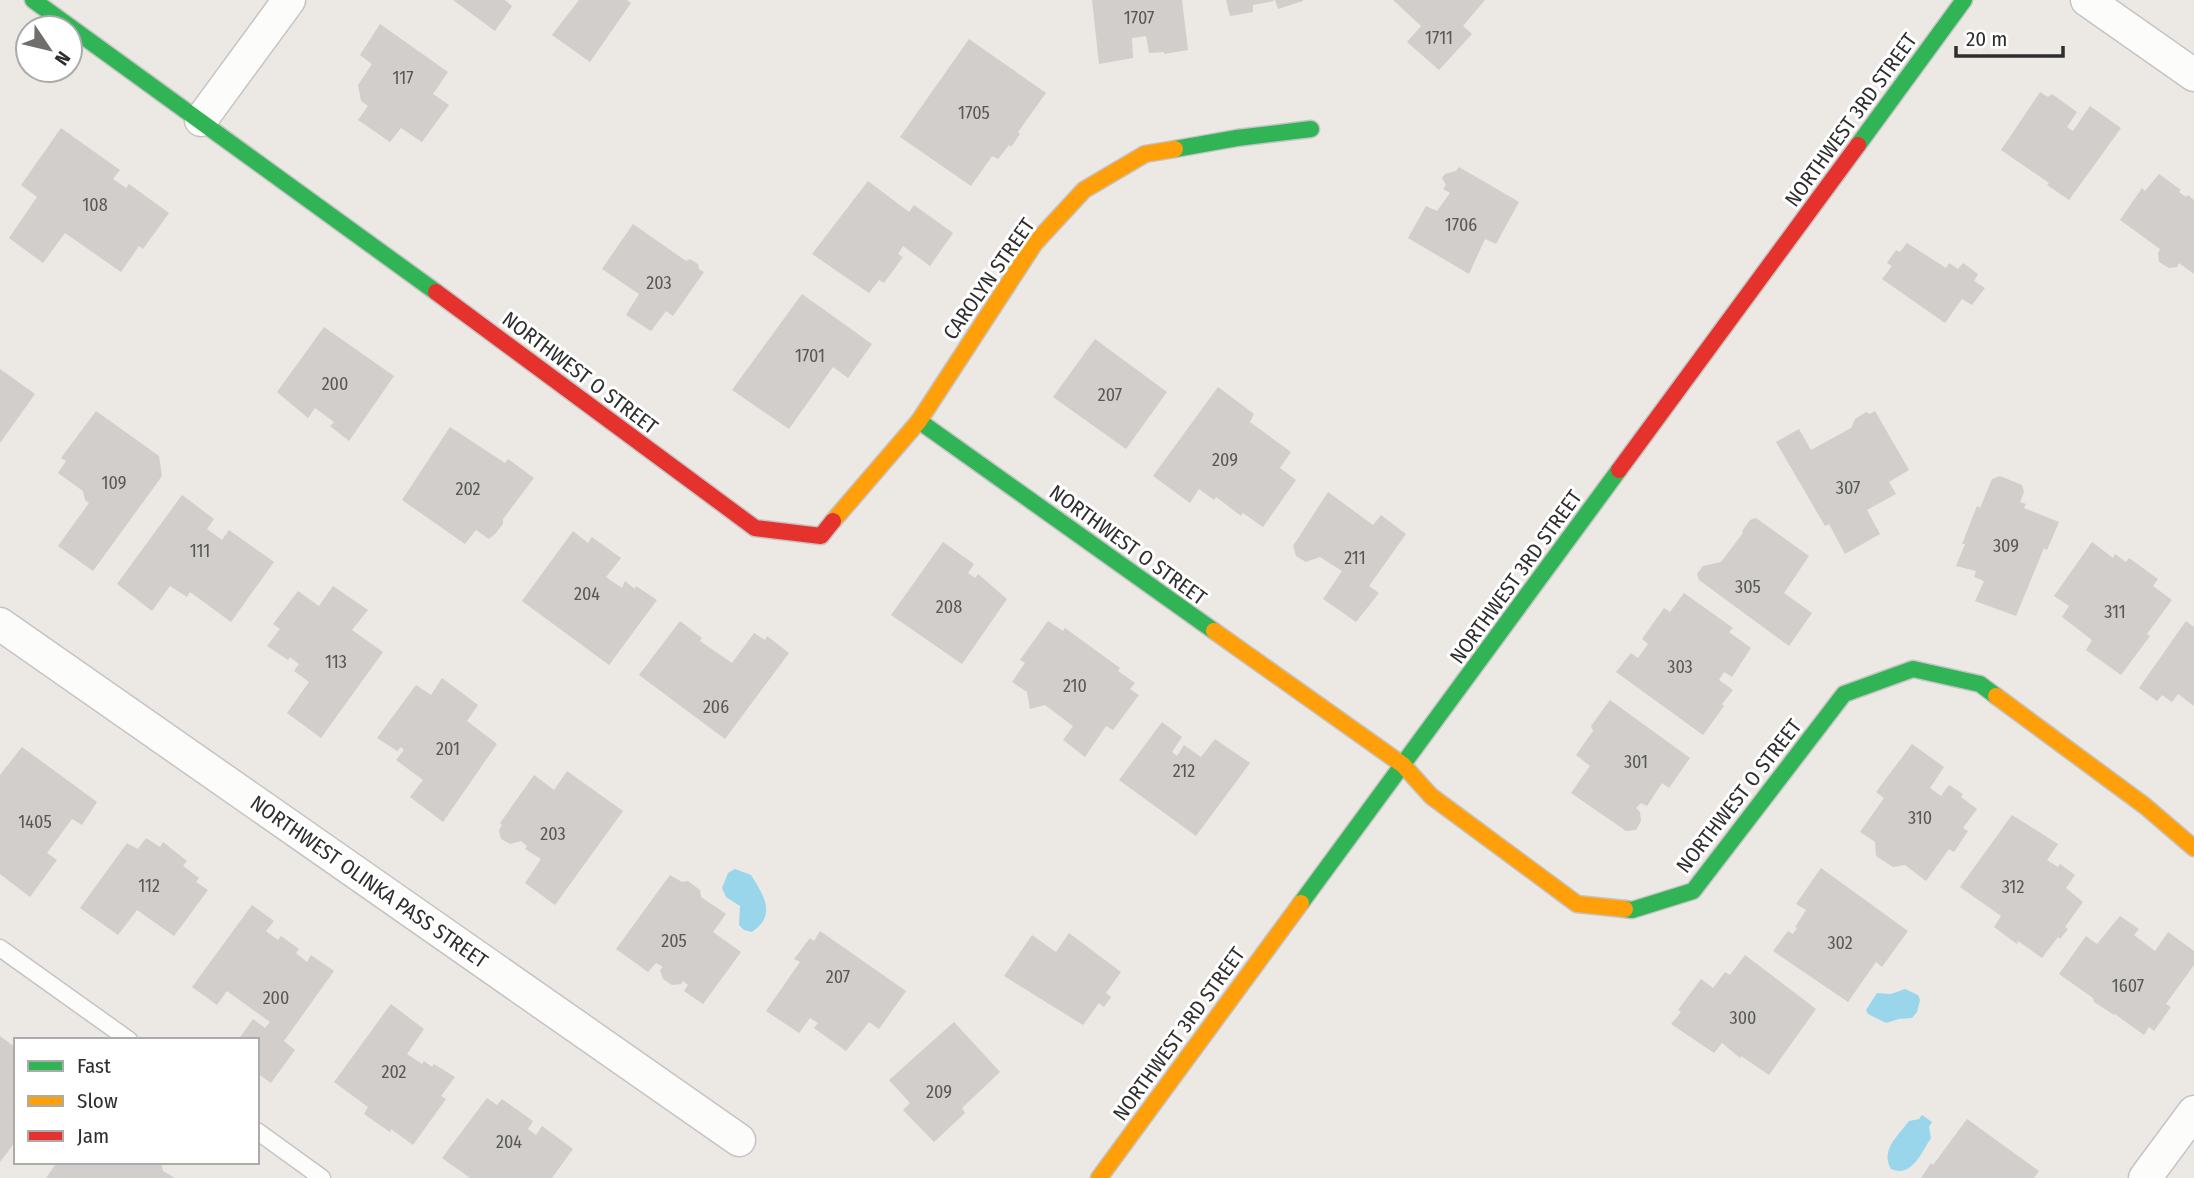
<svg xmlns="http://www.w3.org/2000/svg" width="2194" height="1178" font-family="'Fira Sans Condensed',sans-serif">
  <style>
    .water { fill: #99d6ec }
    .building { fill: #d1cecb }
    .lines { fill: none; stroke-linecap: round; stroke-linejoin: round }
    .lane-casing { stroke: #c5c4c5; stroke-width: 19 }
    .street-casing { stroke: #c5c4c5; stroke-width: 35 }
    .fast-casing { stroke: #c5c4c5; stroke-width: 19 }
    .slow-casing { stroke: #c5c4c5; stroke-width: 19 }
    .jam-casing { stroke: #c5c4c5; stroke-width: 19 }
    .lane { stroke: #fcfcfb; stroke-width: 16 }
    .street { stroke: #fcfcfb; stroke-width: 32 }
    .fast { stroke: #30b455; stroke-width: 16 }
    .slow { stroke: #ff9f0a; stroke-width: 16 }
    .jam { stroke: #e5322d; stroke-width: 16 }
    .labels { text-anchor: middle; stroke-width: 6; stroke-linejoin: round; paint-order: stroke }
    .number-label { font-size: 18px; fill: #585857 }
    .street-label { font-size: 21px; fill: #2e2e2e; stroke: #fff }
  </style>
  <rect width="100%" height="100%" fill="#ece8e4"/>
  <g class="water">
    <path d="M 735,869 L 751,875 C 764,896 777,915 752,932 L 744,930 L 739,925 L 740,906 L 726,897 L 722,888 L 728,873 Z"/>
    <path d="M 1905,989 L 1918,995 L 1920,1000 L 1917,1012 L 1912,1018 L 1899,1019 L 1886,1023 L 1868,1014 L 1866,1010 L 1877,993 L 1891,994 Z"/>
    <path d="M 1922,1115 L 1932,1122 L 1929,1127 L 1931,1138 C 1921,1153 1912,1178 1891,1169 C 1880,1150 1898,1136 1909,1121 L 1919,1119 Z"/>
  </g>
  <g class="building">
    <path d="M 453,0 L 505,0 L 512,6 L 495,31 Z"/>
    <path d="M 579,0 L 627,0 L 631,3 L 590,62 L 552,35 Z"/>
    <path d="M 1092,0 L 1182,0 L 1188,50 L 1164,54 L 1164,52 L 1149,53 L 1146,36 L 1132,38 L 1133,58 L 1099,64 Z"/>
    <path d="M 1226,0 L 1273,0 L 1274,1 L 1253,5 L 1253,12 L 1230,16 Z"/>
    <path d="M 1275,0 L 1303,0 L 1303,1 L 1278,9 Z"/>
    <path d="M 1393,0 L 1485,0 L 1463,26 L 1472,34 L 1439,70 L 1407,42 L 1421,26 Z"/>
    <path d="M 380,24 L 448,72 L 433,94 L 449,105 L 422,142 L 401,128 L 390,142 L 358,120 L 368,106 L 361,101 L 358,85 L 372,64 L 360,55 Z"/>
    <path d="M 969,39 L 1046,93 L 1018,132 L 1020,134 L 1011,147 L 1009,145 L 998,159 L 992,156 L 971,186 L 900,137 Z"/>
    <path d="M 2040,92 L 2048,97 L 2052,94 L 2077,112 L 2067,127 L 2073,131 L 2090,106 L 2121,128 L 2069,200 L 2047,185 L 2049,183 L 2001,150 Z"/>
    <path d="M 61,128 L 120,170 L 113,179 L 126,188 L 129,184 L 169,213 L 143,249 L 139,246 L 121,272 L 65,233 L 43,263 L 9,238 L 37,197 L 21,185 Z"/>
    <path d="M 1459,167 L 1519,202 L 1496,244 L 1485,239 L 1469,274 L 1408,238 L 1426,206 L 1437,211 L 1450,193 L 1443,189 L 1446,185 L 1442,178 L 1445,174 L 1456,171 Z"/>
    <path d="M 2159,174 L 2181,190 L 2179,192 L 2186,197 L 2188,195 L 2194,200 L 2194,274 L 2179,263 L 2177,267 L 2169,268 L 2159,262 L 2158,253 L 2160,249 L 2120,220 L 2142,188 L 2145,191 Z"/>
    <path d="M 868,181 L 909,212 L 914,205 L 953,233 L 930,266 L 903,246 L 898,254 L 903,257 L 884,283 L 879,280 L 869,293 L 812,254 Z"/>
    <path d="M 633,224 L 686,261 L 690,259 L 698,264 L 699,269 L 704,272 L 673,316 L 666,311 L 651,331 L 626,315 L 639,294 L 602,269 Z"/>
    <path d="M 1907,243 L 1946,268 L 1949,263 L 1958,269 L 1963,263 L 1978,274 L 1974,281 L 1985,288 L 1972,305 L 1962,299 L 1945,323 L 1882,279 L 1892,266 L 1887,263 L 1896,250 L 1900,252 Z"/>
    <path d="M 802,294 L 872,344 L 848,378 L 833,367 L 789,429 L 732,390 Z"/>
    <path d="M 324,327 L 394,376 L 349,441 L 330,426 L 334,422 L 315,408 L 308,418 L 277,392 Z"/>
    <path d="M 1095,339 L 1167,392 L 1126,449 L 1053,397 Z"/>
    <path d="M 0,369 L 35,394 L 0,443 Z"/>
    <path d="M 1218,387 L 1254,414 L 1250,422 L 1291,452 L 1280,468 L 1296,480 L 1263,527 L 1243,513 L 1241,516 L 1216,497 L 1214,500 L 1199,489 L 1190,503 L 1153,476 Z"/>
    <path d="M 96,411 L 159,456 L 162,476 L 93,571 L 58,546 L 89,503 L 85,500 L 83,491 L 58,473 L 66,461 L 61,458 Z"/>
    <path d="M 1875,411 L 1909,470 L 1889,482 L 1896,494 L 1867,510 L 1880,534 L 1845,554 L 1829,524 L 1825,526 L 1776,442 L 1799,429 L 1811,450 L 1851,428 L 1855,419 L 1866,412 L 1870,414 Z"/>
    <path d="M 450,427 L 505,463 L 508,459 L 534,478 L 503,519 L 503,524 L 496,533 L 489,539 L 476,530 L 465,544 L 402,500 Z"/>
    <path d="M 2000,476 L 2022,485 L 2024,492 L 2020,502 L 2026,504 L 2024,508 L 2059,522 L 2047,550 L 2044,548 L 2016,616 L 1975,601 L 1984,581 L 1974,577 L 1976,571 L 1956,566 L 1965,544 L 1962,544 L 1977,506 L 1980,508 L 1992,479 Z"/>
    <path d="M 1328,492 L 1373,525 L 1381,515 L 1406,534 L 1369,586 L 1379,593 L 1356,622 L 1323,599 L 1342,571 L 1320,557 L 1306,562 L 1296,556 L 1293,546 Z"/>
    <path d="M 182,495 L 214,519 L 207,529 L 222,540 L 229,530 L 274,562 L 231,622 L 190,592 L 187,597 L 170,586 L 152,611 L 117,584 Z"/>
    <path d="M 1756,518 L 1809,556 L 1784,593 L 1812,613 L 1789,646 L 1699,580 L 1697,574 L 1703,566 L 1721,562 L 1743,533 L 1742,531 L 1750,520 Z"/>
    <path d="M 573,531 L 588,543 L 592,537 L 621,558 L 606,577 L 622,588 L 625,581 L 635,589 L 636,586 L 657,600 L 609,665 L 522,601 Z"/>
    <path d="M 943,542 L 974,564 L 968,573 L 975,578 L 978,574 L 1007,599 L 962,664 L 891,615 Z"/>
    <path d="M 2092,542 L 2113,558 L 2115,554 L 2126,562 L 2129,558 L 2158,579 L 2153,586 L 2172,600 L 2147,634 L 2150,636 L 2121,675 L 2086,650 L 2092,640 L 2062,617 L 2069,606 L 2054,596 Z"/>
    <path d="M 333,586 L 368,610 L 352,630 L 383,652 L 321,738 L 287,713 L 309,682 L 294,671 L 299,664 L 290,657 L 288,660 L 267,646 L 280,629 L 273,624 L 298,591 L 319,606 Z"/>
    <path d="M 1684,593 L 1733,628 L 1729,632 L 1751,648 L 1732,677 L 1724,672 L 1719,680 L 1733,690 L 1722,704 L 1724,706 L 1703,735 L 1616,672 L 1631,653 L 1638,658 L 1648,644 L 1642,639 L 1664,608 L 1670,612 Z"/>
    <path d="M 680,621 L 702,638 L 700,641 L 732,663 L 754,633 L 765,640 L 767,636 L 789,653 L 725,739 L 639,675 Z"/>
    <path d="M 1048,621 L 1063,631 L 1065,628 L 1120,668 L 1118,671 L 1135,683 L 1130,689 L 1139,695 L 1113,730 L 1106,726 L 1085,757 L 1063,740 L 1073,726 L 1045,705 L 1030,709 L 1027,692 L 1012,682 L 1025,663 L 1020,660 Z"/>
    <path d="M 2186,621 L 2194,627 L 2194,706 L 2178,694 L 2172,702 L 2162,695 L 2157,701 L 2139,688 Z"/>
    <path d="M 442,678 L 478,705 L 467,721 L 497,744 L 443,822 L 410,797 L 423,780 L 396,760 L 404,750 L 401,747 L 397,751 L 377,738 L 416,685 L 431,695 Z"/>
    <path d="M 1610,700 L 1690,758 L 1669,788 L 1662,783 L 1647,806 L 1641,803 L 1636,808 L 1640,812 L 1641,821 L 1636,830 L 1626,831 L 1571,793 L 1590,766 L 1576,755 L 1593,731 L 1591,726 Z"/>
    <path d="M 1162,722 L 1182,737 L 1172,752 L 1177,756 L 1184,745 L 1201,757 L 1215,739 L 1250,763 L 1196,836 L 1119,780 Z"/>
    <path d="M 1912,744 L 1944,767 L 1930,788 L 1941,796 L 1949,785 L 1963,794 L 1961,797 L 1977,809 L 1963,828 L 1968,831 L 1954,852 L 1949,849 L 1926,881 L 1905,865 L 1893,867 L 1876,856 L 1875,842 L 1860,832 L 1884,798 L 1876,792 Z"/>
    <path d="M 22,747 L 97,802 L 82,825 L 72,819 L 47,853 L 57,860 L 30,897 L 0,874 L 0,775 Z"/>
    <path d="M 567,771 L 623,811 L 555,905 L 525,883 L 541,859 L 525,849 L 527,846 L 521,841 L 510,844 L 501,839 L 499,830 L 502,825 L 500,823 L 534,775 L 554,790 Z"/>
    <path d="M 2012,815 L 2058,844 L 2047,860 L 2058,867 L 2060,864 L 2075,875 L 2066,888 L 2083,902 L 2065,927 L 2068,929 L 2060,939 L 2058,937 L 2042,958 L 2018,941 L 2017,944 L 1994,927 L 2001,916 L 1960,887 Z"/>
    <path d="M 146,838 L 160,847 L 163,842 L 187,861 L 183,866 L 199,878 L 196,882 L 208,890 L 174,936 L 137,910 L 118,935 L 80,908 L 127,843 L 138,849 Z"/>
    <path d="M 1821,868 L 1908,931 L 1882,967 L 1876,962 L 1848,1002 L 1773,951 L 1788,931 L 1793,934 L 1797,928 L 1795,927 L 1806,910 L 1796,904 Z"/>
    <path d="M 670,875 L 682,882 L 688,881 L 700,890 L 701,897 L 726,914 L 713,932 L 741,952 L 703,1004 L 684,991 L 688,985 L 683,981 L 681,984 L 672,985 L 663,979 L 660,970 L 663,967 L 656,963 L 648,972 L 616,949 Z"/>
    <path d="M 252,905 L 274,921 L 266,931 L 278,940 L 281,936 L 299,949 L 296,953 L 307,962 L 311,955 L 334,971 L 284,1041 L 295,1050 L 271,1083 L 257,1073 L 257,1040 L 238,1040 L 253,1019 L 265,1028 L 270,1022 L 227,991 L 217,1005 L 192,987 Z"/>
    <path d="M 2120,916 L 2139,929 L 2134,935 L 2155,951 L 2168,932 L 2194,951 L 2194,965 L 2166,1004 L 2171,1007 L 2154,1031 L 2149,1027 L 2144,1035 L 2115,1014 L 2114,1015 L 2094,1002 L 2093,998 L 2059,974 L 2086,936 L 2097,944 Z"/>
    <path d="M 820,931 L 906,991 L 879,1029 L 869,1022 L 846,1051 L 814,1028 L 818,1023 L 810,1018 L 799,1033 L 766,1011 L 800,962 L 794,959 L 810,938 L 814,941 Z"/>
    <path d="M 1069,933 L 1121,972 L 1106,993 L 1111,997 L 1104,1007 L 1099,1003 L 1083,1025 L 1004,976 L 1032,935 L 1056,952 Z"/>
    <path d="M 1745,955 L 1816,1009 L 1769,1075 L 1741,1056 L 1740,1058 L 1722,1043 L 1714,1053 L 1671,1024 L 1681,1012 L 1678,1010 L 1701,979 L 1713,988 L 1725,972 L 1730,975 Z"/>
    <path d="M 391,1004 L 424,1029 L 407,1054 L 422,1064 L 424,1061 L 432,1067 L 434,1064 L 455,1077 L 441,1096 L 446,1099 L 413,1145 L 391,1129 L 390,1132 L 364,1114 L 368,1107 L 334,1082 Z"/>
    <path d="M 954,1022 L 1000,1072 L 962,1108 L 965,1113 L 934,1142 L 903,1110 L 910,1103 L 889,1080 Z"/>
    <path d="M 0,1036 L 16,1048 L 16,1141 L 0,1162 Z"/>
    <path d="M 487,1098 L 497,1105 L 502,1099 L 533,1121 L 528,1129 L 536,1135 L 542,1126 L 573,1149 L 552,1178 L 470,1178 L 442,1158 Z"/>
    <path d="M 1967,1119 L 2039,1171 L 2034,1178 L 1921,1178 L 1931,1163 L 1933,1165 Z"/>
    <path d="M 57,1162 L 161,1162 L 163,1171 L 175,1178 L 46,1178 Z"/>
  </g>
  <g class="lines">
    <g class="lane-casing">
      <g id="lane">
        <path d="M 0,948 L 129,1040"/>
        <path d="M 257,1131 L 322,1178"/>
      </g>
    </g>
    <g class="street-casing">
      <g id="street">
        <path d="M 2087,0 L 2194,75"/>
        <path d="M 201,120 L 289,0"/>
        <path d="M 0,624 L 739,1140"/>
        <path d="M 2145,1178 L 2194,1112"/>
      </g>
    </g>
    <g class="fast-casing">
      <g id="fast">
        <path d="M 33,0 L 436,292"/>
        <path d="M 1858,145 L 1964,0"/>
        <path d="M 1175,149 L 1237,138 L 1311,129"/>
        <path d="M 919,421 L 1214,631"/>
        <path d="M 1301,903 L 1619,470"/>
        <path d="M 1625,909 L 1632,910 L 1693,891 L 1844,694 L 1913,669 L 1980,684 L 1996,696"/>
      </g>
    </g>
    <g class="slow-casing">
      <g id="slow">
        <path d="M 833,521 L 919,421 L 1035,243 L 1084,190 L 1145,154 L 1175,149"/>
        <path d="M 1214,631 L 1403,765 L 1431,796 L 1577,904 L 1625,909"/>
        <path d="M 1996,696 L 2145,806 L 2194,848"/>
        <path d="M 1099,1178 L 1301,903"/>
      </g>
    </g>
    <g class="jam-casing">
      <g id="jam">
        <path d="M 436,292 L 755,528 L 821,536 L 833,521"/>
        <path d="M 1619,470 L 1858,145"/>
      </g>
    </g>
    <use href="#lane" class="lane"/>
    <use href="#street" class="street"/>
    <use href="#fast" class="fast"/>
    <use href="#slow" class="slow"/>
    <use href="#jam" class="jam"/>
  </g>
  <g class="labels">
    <g class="number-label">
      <text x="1139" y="24">1707</text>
      <text x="1439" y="44">1711</text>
      <text x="403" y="84">117</text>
      <text x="974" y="119">1705</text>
      <text x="95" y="211">108</text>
      <text x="1461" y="231">1706</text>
      <text x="659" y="289">203</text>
      <text x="810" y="362">1701</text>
      <text x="335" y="390">200</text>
      <text x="1110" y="401">207</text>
      <text x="1225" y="466">209</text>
      <text x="114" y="489">109</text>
      <text x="1848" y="494">307</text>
      <text x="468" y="495">202</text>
      <text x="2006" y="552">309</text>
      <text x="200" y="557">111</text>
      <text x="1355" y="564">211</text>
      <text x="1748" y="593">305</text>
      <text x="587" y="600">204</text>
      <text x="949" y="613">208</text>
      <text x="2115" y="618">311</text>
      <text x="336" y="668">113</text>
      <text x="1680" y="673">303</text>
      <text x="1075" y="692">210</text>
      <text x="716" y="713">206</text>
      <text x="448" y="755">201</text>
      <text x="1636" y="768">301</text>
      <text x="1184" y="777">212</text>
      <text x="1920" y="824">310</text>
      <text x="35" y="828">1405</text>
      <text x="553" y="840">203</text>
      <text x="149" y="892">112</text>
      <text x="2013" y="893">312</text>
      <text x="674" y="947">205</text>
      <text x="1840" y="949">302</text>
      <text x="838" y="983">207</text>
      <text x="2128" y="992">1607</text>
      <text x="276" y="1004">200</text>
      <text x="1743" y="1024">300</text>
      <text x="394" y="1078">202</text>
      <text x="939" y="1098">209</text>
      <text x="509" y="1148">204</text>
    </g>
    <g class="street-label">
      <text transform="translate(1851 120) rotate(-54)" y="7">NORTHWEST 3RD STREET</text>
      <text transform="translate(989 279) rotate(-55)" y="7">CAROLYN STREET</text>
      <text transform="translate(580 373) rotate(37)" y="7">NORTHWEST O STREET</text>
      <text transform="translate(1128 545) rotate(36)" y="7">NORTHWEST O STREET</text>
      <text transform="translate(1516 577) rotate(-54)" y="7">NORTHWEST 3RD STREET</text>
      <text transform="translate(1739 796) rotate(-52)" y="7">NORTHWEST O STREET</text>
      <text transform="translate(369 882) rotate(35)" y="7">NORTHWEST OLINKA PASS STREET</text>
      <text transform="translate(1179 1034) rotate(-54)" y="7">NORTHWEST 3RD STREET</text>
    </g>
  </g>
  <rect x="14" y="1038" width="245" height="126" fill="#ffffff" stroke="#ababab" stroke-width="2"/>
  <rect x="28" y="1061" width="35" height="10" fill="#30b455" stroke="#ababab" stroke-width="2"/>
  <text x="77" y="1073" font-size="21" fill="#2e2e2e">Fast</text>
  <rect x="28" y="1096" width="35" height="10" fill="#ff9f0a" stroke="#ababab" stroke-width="2"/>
  <text x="77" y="1108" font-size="21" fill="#2e2e2e">Slow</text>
  <rect x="28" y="1131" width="35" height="10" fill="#e5322d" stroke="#ababab" stroke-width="2"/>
  <text x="77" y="1143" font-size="21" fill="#2e2e2e">Jam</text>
  <g transform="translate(49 49) rotate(125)"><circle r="33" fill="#ffffff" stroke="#ababab" stroke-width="2"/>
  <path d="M0-5L12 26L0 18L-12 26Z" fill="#706f6e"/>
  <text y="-10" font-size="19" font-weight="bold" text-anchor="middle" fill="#2e2e2e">N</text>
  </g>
  <path d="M1956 46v10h107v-10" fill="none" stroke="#2e2e2e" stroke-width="3.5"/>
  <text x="1966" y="46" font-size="21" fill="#2e2e2e" stroke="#ffffff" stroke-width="5" paint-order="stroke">20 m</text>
</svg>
